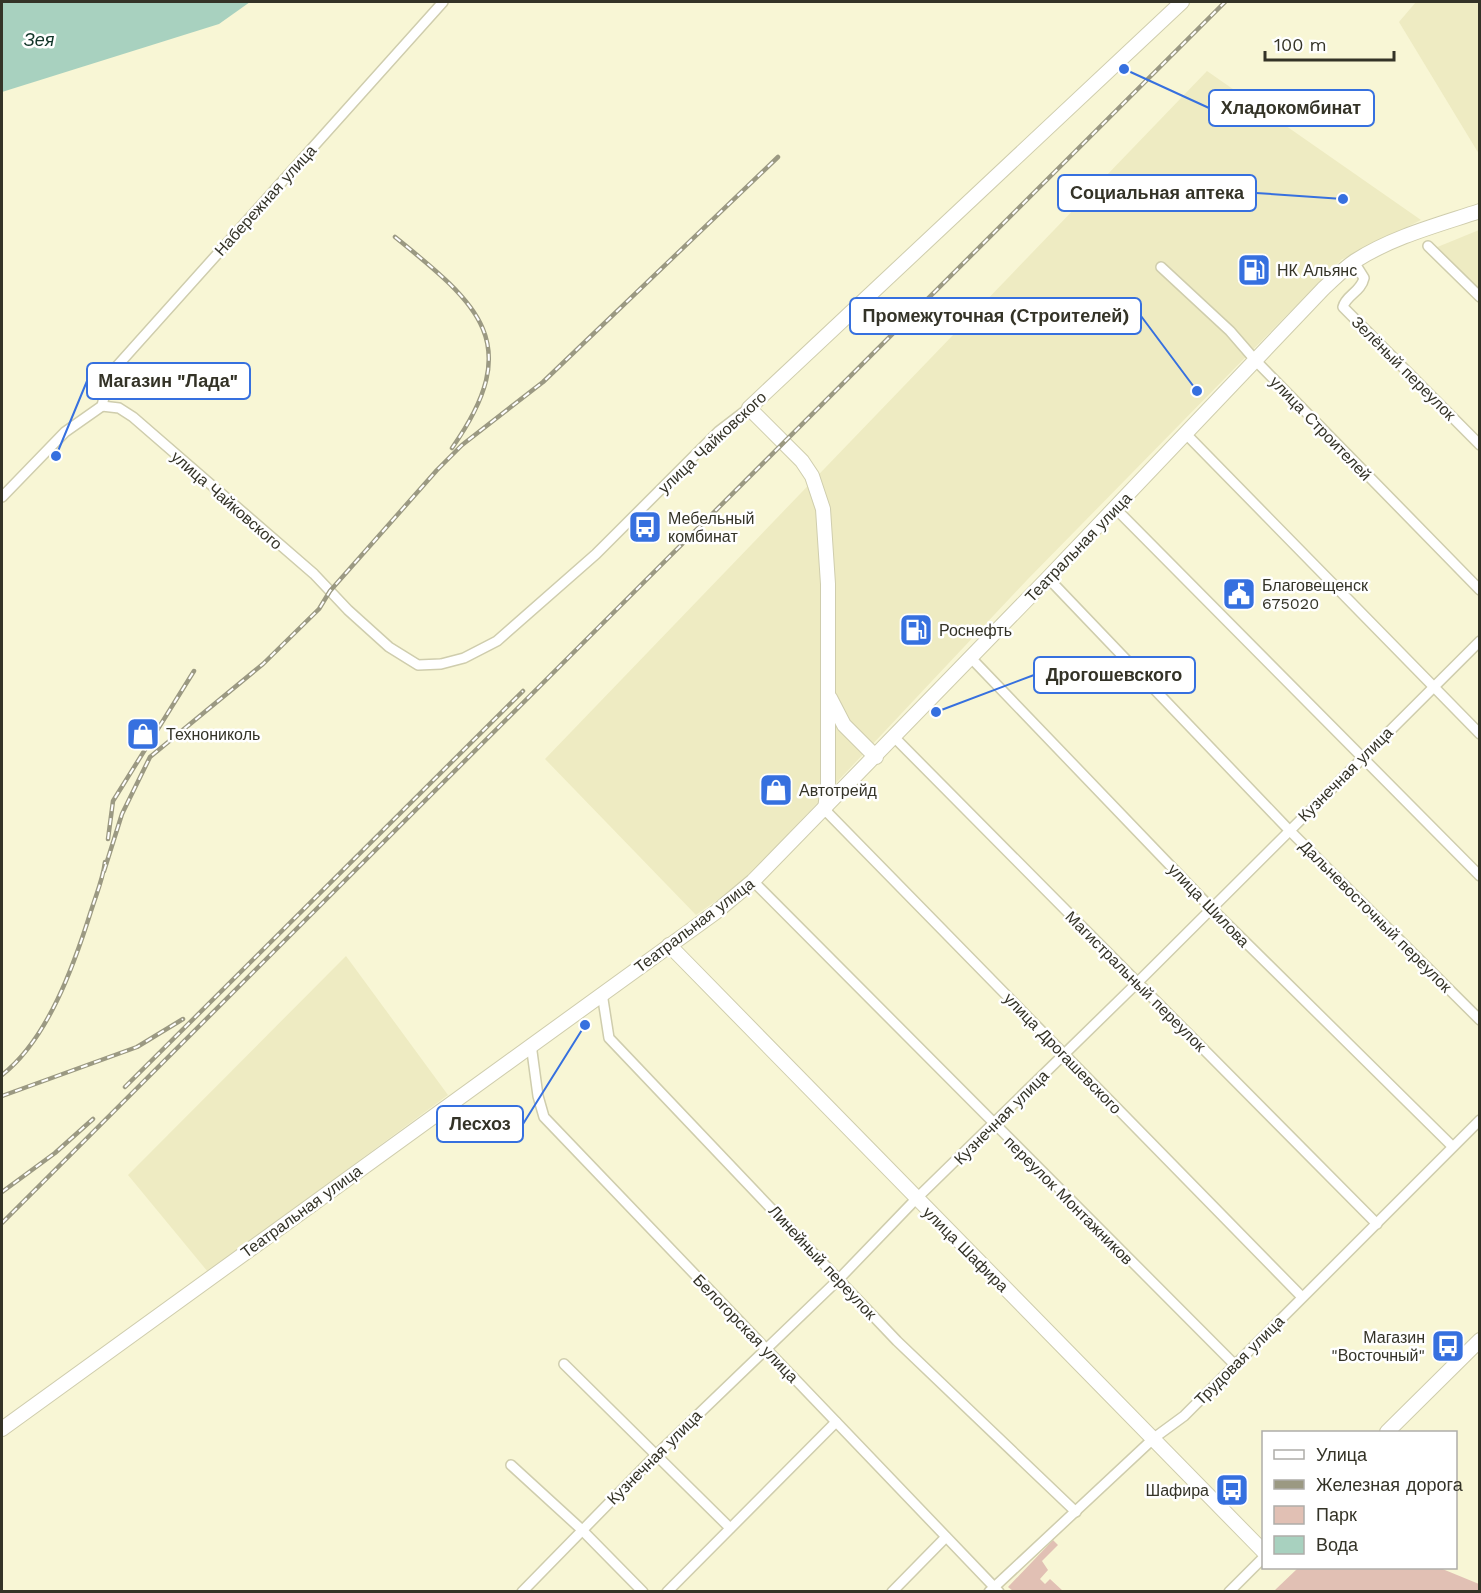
<svg xmlns="http://www.w3.org/2000/svg" width="1481" height="1593" font-family="'Work Sans',sans-serif">
  <style>
    .built { fill: #eeebc2 }
    .green { fill: #e1c0b4 }
    .water { fill: #a8d1bf }
    .lines { fill: none; stroke-linecap: round; stroke-linejoin: round }
    .street-casing { stroke: #cfcdad; stroke-width: 12 }
    .secondary-casing { stroke: #cfcdad; stroke-width: 16 }
    .street { stroke: #fff; stroke-width: 9 }
    .secondary { stroke: #fff; stroke-width: 14 }
    .rail-casing { stroke: #9b9982; stroke-width: 4.5 }
    .rail { stroke: #fff; stroke-width: 2; stroke-dasharray: 7; stroke-linecap: butt }
    .labels { text-anchor: middle; stroke-width: 5; stroke-linejoin: round; paint-order: stroke }
    .street-label { font-size: 16px; fill: #343327; stroke: #fff }
    .poi-label { font-size: 16px; fill: #343327; stroke: #fff; text-anchor: start }
    .water-label { font-size: 18px; font-style: italic; fill: #113528; stroke: #fff }
    .leader { fill: none; stroke: #3670df; stroke-width: 2 }
    .callout-dot { fill: #3670df; stroke: #fff; stroke-width: 2 }
    .callout { fill: #fff; stroke: #3670df; stroke-width: 2 }
    .callout-label { font-size: 18px; text-anchor: middle; font-weight: bold; fill: #343327 }
  </style>
  <rect width="100%" height="100%" fill="#f8f6d5"/>
  <g class="built">
    <path d="M 1416,2 L 1479,2 L 1479,154 L 1399,22 Z"/>
    <path d="M 1207,71 L 1421,220 L 1341,260 L 1027,580 L 743,882 L 696,915 L 545,759 Z"/>
    <path d="M 1479,230 L 1479,291 L 1435,248 Z"/>
    <path d="M 346,956 L 448,1095 L 208,1272 L 128,1175 Z"/>
  </g>
  <g class="green">
    <path d="M 1053,1540 L 1058,1545 L 1042,1561 L 1048,1570 L 1040,1579 L 1045,1584 L 1050,1579 L 1063,1591 L 1013,1591 L 1008,1587 Z"/>
    <path d="M 1298,1568 L 1440,1568 L 1479,1584 L 1479,1591 L 1274,1591 Z"/>
  </g>
  <path class="water" d="M 2,2 L 250,2 L 219,24 L 2,92 Z"/>
  <g class="lines">
    <g class="street-casing">
      <g id="street">
        <path d="M 1428,246 L 1480,297"/>
        <path d="M 1354,262 L 1364,278 C 1361,292 1346,295 1343,307 L 1480,445"/>
        <path d="M 1161,267 L 1230,331 L 1256,361 L 1480,590"/>
        <path d="M 102,406 L 119,408 L 133,417 L 314,574 L 348,610 L 389,647 L 418,665 L 441,664 L 464,658 L 497,641 L 596,554 L 719,431 L 749,408"/>
        <path d="M 102,406 L 109,375 L 443,2"/>
        <path d="M 1186,434 L 1480,734"/>
        <path d="M 2,497 L 65,432 L 102,406"/>
        <path d="M 1115,508 L 1480,876"/>
        <path d="M 1048,578 L 1289,830 L 1480,1020"/>
        <path d="M 971,658 L 1211,908 L 1452,1146"/>
        <path d="M 895,738 L 1377,1224"/>
        <path d="M 825,810 L 1302,1297"/>
        <path d="M 753,881 L 1235,1365"/>
        <path d="M 602,993 L 609,1038 L 897,1341 L 1076,1512"/>
        <path d="M 531,1044 L 538,1096 L 544,1117 L 999,1592"/>
        <path d="M 564,1364 L 730,1528"/>
        <path d="M 511,1465 L 581,1529 L 643,1592"/>
        <path d="M 522,1592 L 656,1455 L 839,1279 L 916,1199 L 1138,982 L 1480,641"/>
        <path d="M 667,1592 L 836,1422"/>
        <path d="M 892,1592 L 946,1537"/>
        <path d="M 989,1592 L 1154,1438 L 1184,1416 L 1480,1120"/>
        <path d="M 1229,1592 L 1264,1557"/>
      </g>
    </g>
    <g class="secondary-casing">
      <g id="secondary">
        <path d="M 830,698 L 844,725 L 876,757"/>
        <path d="M 825,810 L 828,784 L 828,584 L 823,509 L 812,476 L 802,461 L 749,408 L 1182,2"/>
        <path d="M 669,945 L 1264,1552"/>
        <path d="M 2,1429 L 716,912 L 753,881 L 1048,578 L 1323,289 C 1333,280 1343,269 1355,261 C 1392,237 1438,225 1480,211"/>
        <path d="M 1387,1432 L 1480,1340"/>
      </g>
    </g>
    <use href="#street" class="street"/>
    <use href="#secondary" class="secondary"/>
    <g class="rail-casing">
      <g id="rail">
        <path d="M 395,237 C 479,305 526,343 452,448"/>
        <path d="M 108,839 L 113,801 L 194,671"/>
        <path d="M 104,871 L 122,814 L 150,757 L 263,664 L 319,609 L 330,591 L 437,470 L 462,445 L 543,382 L 778,157"/>
        <path d="M 2,1075 C 48,1039 74,965 91,911 C 96,895 103,879 105,862"/>
        <path d="M 125,1087 L 523,691"/>
        <path d="M 2,1096 L 137,1047 L 183,1019"/>
        <path d="M 2,1192 L 55,1153 L 93,1119"/>
        <path d="M 2,1223 L 1225,2"/>
      </g>
    </g>
    <use href="#rail" class="rail"/>
  </g>
  <defs>
    <g id="fuel-square" transform="scale(1.725)"><rect x="-9" y="-9" width="18" height="18" rx="4" fill="#3670df" stroke="#fff"/><path d="M-5.5-6h7V0h2V4h1.3V-2.5L3-4.5l.8-.8L6-3V5H2.5V1h-1V6h-7ZM-4.2-4.7v3.2H.2V-4.7Z" fill="#fff"/></g>
    <g id="bus-square" transform="scale(1.725)"><rect x="-9" y="-9" width="18" height="18" rx="4" fill="#3670df" stroke="#fff"/><path d="M-5-6H5V4H4V6H2V4H-2V6H-4V4H-5ZM-3.5-4V0h7V-4ZM-3.5 1.2v1.5H-2V1.2ZM2 1.2v1.5H3.5V1.2Z" fill="#fff"/></g>
    <g id="civic-square" transform="scale(1.725)"><rect x="-9" y="-9" width="18" height="18" rx="4" fill="#3670df" stroke="#fff"/><path d="M-.6-6.5H3V-4.5H.6V-3L4-1V1h2V6H-6V1h2V-1L-.6-3ZM-1.2 2.5V6h2.4V2.5Z" fill="#fff"/></g>
    <g id="shop-square" transform="scale(1.725)"><rect x="-9" y="-9" width="18" height="18" rx="4" fill="#3670df" stroke="#fff"/><path d="M-5-2.5h2.3a2.7 3.5 0 0 1 5.4 0H5L5.5 6h-11ZM-1.5-2.5h3a1.5 2.3 0 0 0-3 0Z" fill="#fff"/></g>
  </defs>
  <g fill-rule="evenodd">
    <use href="#fuel-square" x="1254" y="270"/>
    <use href="#bus-square" x="645" y="527"/>
    <use href="#civic-square" x="1239" y="594"/>
    <use href="#fuel-square" x="916" y="630"/>
    <use href="#shop-square" x="143" y="734"/>
    <use href="#shop-square" x="776" y="790"/>
    <use href="#bus-square" x="1448" y="1346"/>
    <use href="#bus-square" x="1232" y="1490"/>
  </g>
  <g class="labels">
    <g class="street-label">
      <text transform="translate(265 200) rotate(-48)" y="6">Набережная улица</text>
      <text transform="translate(1404 368) rotate(45)" y="6">Зелёный переулок</text>
      <text transform="translate(1321 428) rotate(46)" y="6">улица Строителей</text>
      <text transform="translate(712 442) rotate(-43)" y="6">улица Чайковского</text>
      <text transform="translate(227 500) rotate(41)" y="6">улица Чайковского</text>
      <text transform="translate(1078 547) rotate(-46)" y="6">Театральная улица</text>
      <text transform="translate(1345 774) rotate(-45)" y="6">Кузнечная улица</text>
      <text transform="translate(1209 905) rotate(46)" y="6">улица Шилова</text>
      <text transform="translate(1376 916) rotate(45)" y="6">Дальневосточный переулок</text>
      <text transform="translate(694 925) rotate(-37)" y="6">Театральная улица</text>
      <text transform="translate(1136 981) rotate(45)" y="6">Магистральный переулок</text>
      <text transform="translate(1063 1053) rotate(46)" y="6">улица Дрогашевского</text>
      <text transform="translate(1001 1117) rotate(-45)" y="6">Кузнечная улица</text>
      <text transform="translate(1069 1200) rotate(45)" y="6">переулок Монтажников</text>
      <text transform="translate(301 1211) rotate(-36)" y="6">Театральная улица</text>
      <text transform="translate(966 1249) rotate(45)" y="6">улица Шафира</text>
      <text transform="translate(823 1262) rotate(47)" y="6">Линейный переулок</text>
      <text transform="translate(746 1328) rotate(46)" y="6">Белогорская улица</text>
      <text transform="translate(1239 1360) rotate(-45)" y="6">Трудовая улица</text>
      <text transform="translate(654 1457) rotate(-45)" y="6">Кузнечная улица</text>
    </g>
    <g class="poi-label">
      <text x="1277" y="276">НК Альянс</text>
      <text x="668" y="524">Мебельный<tspan x="668" dy="18">комбинат</tspan></text>
      <text x="1262" y="591">Благовещенск<tspan x="1262" dy="18">675020</tspan></text>
      <text x="939" y="636">Роснефть</text>
      <text x="166" y="740">Технониколь</text>
      <text x="799" y="796">Автотрейд</text>
      <text x="1425" y="1343" text-anchor="end">Магазин<tspan x="1425" dy="18">"Восточный"</tspan></text>
      <text x="1209" y="1496" text-anchor="end">Шафира</text>
    </g>
    <g class="water-label">
      <text x="39" y="46">Зея</text>
    </g>
  </g>
  <path class="leader" d="M1124 69L1209 108M1343 199L1256 193M1197 391L1141 316M56 456L87 381M936 712L1034 675M585 1025L523 1124"/>
  <g class="callout-dot">
    <circle cx="1124" cy="69" r="6"/>
    <circle cx="1343" cy="199" r="6"/>
    <circle cx="1197" cy="391" r="6"/>
    <circle cx="56" cy="456" r="6"/>
    <circle cx="936" cy="712" r="6"/>
    <circle cx="585" cy="1025" r="6"/>
  </g>
  <g class="callout">
    <rect x="1209" y="90" width="165" height="36" rx="6"/>
    <rect x="1058" y="175" width="198" height="36" rx="6"/>
    <rect x="850" y="298" width="291" height="36" rx="6"/>
    <rect x="87" y="363" width="163" height="36" rx="6"/>
    <rect x="1034" y="657" width="161" height="36" rx="6"/>
    <rect x="437" y="1106" width="86" height="36" rx="6"/>
  </g>
  <g class="callout-label">
    <text x="1291" y="114">Хладокомбинат</text>
    <text x="1157" y="199">Социальная аптека</text>
    <text x="996" y="322">Промежуточная (Строителей)</text>
    <text x="168" y="387">Магазин "Лада"</text>
    <text x="1114" y="681">Дрогошевского</text>
    <text x="480" y="1130">Лесхоз</text>
  </g>
  <rect width="1481" height="1593" fill="none" stroke="#343327" stroke-width="6"/>
  <rect x="1262" y="1431" width="195" height="138" fill="#ffffff" stroke="#aeada9" stroke-width="1.5"/>
  <rect x="1274" y="1450" width="30" height="9" fill="#ffffff" stroke="#aeada9" stroke-width="1.5"/>
  <text x="1316" y="1461" font-size="18" fill="#343327">Улица</text>
  <rect x="1274" y="1480" width="30" height="9" fill="#9b9982" stroke="#aeada9" stroke-width="1.5"/>
  <text x="1316" y="1491" font-size="18" fill="#343327">Железная дорога</text>
  <rect x="1274" y="1506" width="30" height="18" fill="#e1c0b4" stroke="#aeada9" stroke-width="1.5"/>
  <text x="1316" y="1521" font-size="18" fill="#343327">Парк</text>
  <rect x="1274" y="1536" width="30" height="18" fill="#a8d1bf" stroke="#aeada9" stroke-width="1.5"/>
  <text x="1316" y="1551" font-size="18" fill="#343327">Вода</text>
  <path d="M1265 51v9h129v-9" fill="none" stroke="#343327" stroke-width="3"/>
  <text x="1274" y="51" font-size="18" fill="#343327" stroke="#ffffff" stroke-width="4.5" paint-order="stroke">100 m</text>
</svg>
